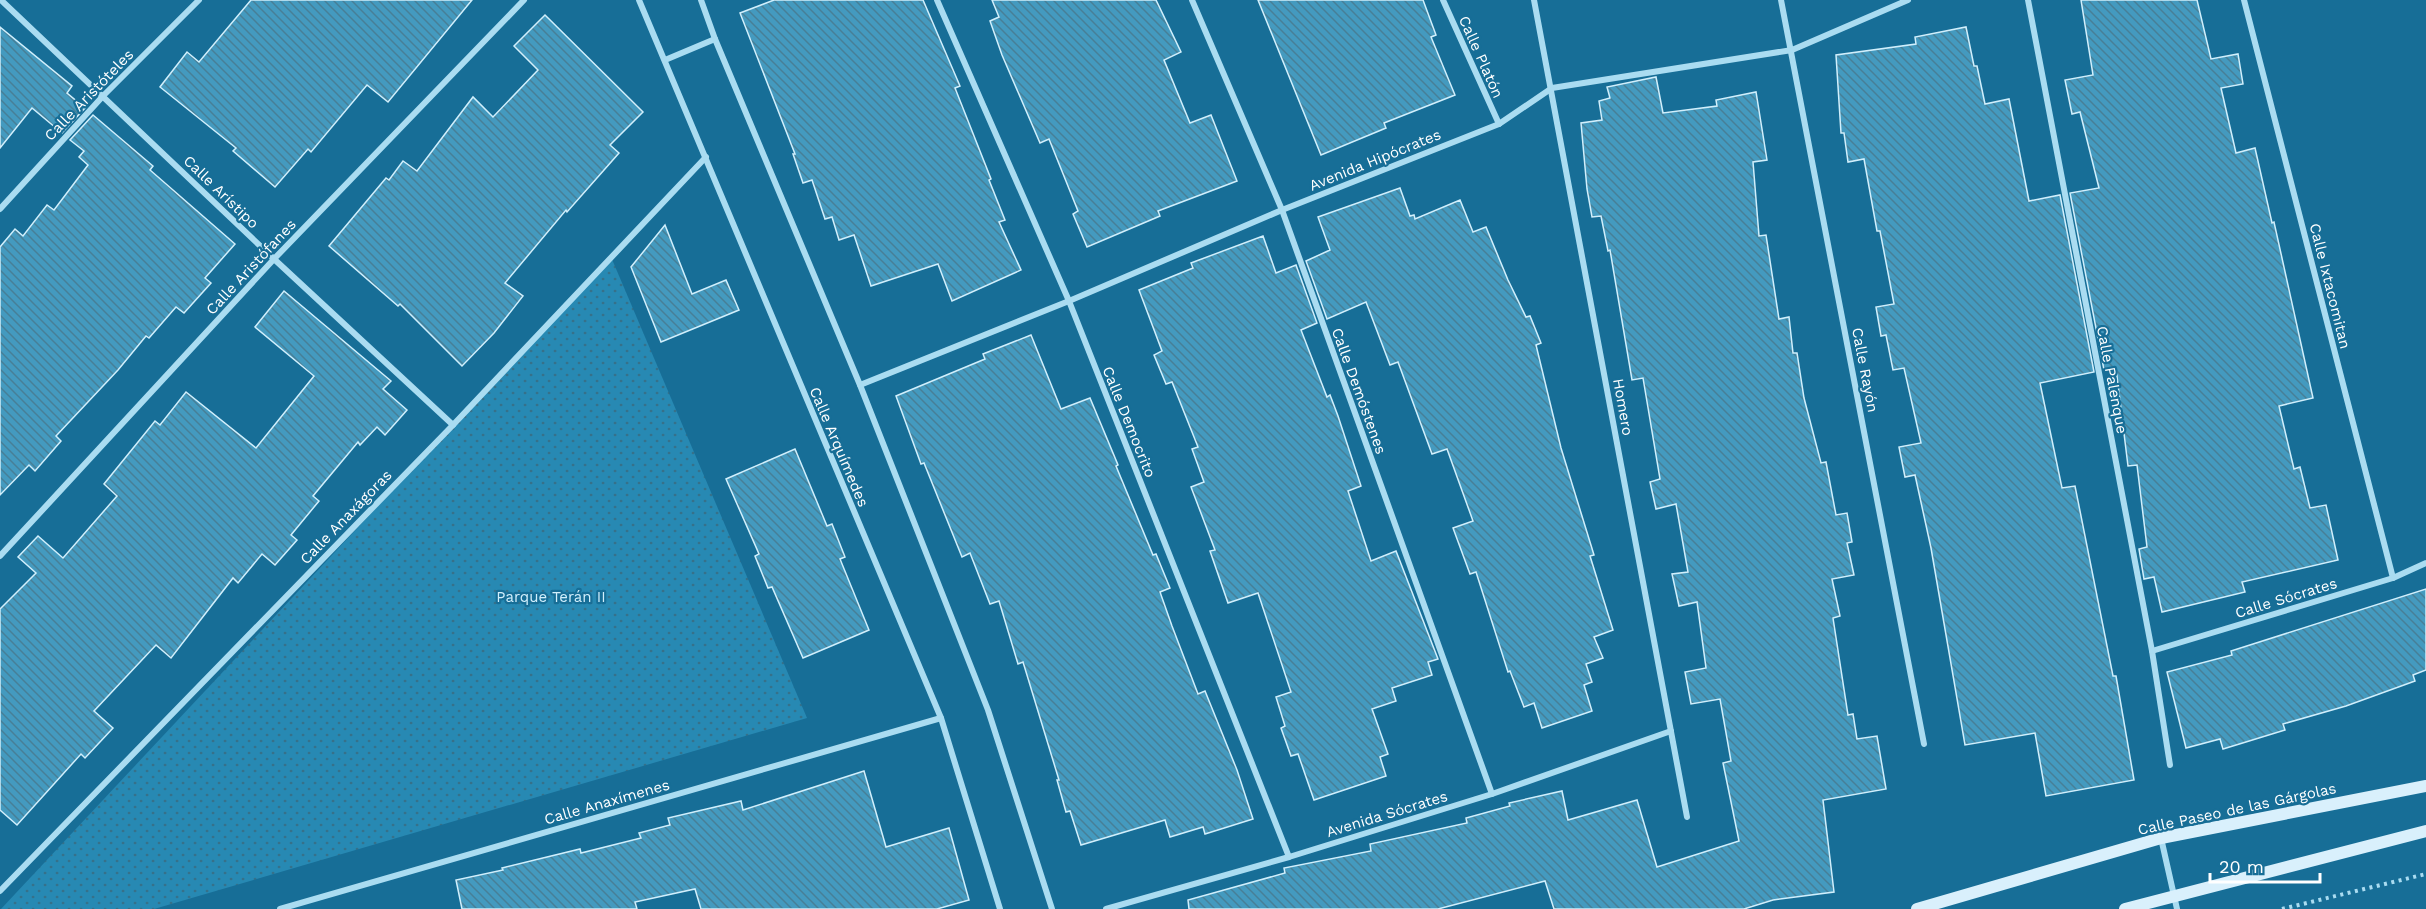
<svg xmlns="http://www.w3.org/2000/svg" width="2426" height="909" font-family="'Work Sans',sans-serif">
  <style>
    .park { fill: url(#park-dots) }
    .building { fill: url(#building-back-hatch); stroke: #d1effc; stroke-width: 1.5 }
    .lines { fill: none; stroke-linecap: round; stroke-linejoin: round }
    .path { stroke: #aadcf1; stroke-width: 4; stroke-dasharray: 3 4.5; stroke-linecap: butt }
    .street { stroke: #aadcf1; stroke-width: 6 }
    .secondary { stroke: #d9f0fc; stroke-width: 12 }
    .labels { text-anchor: middle; stroke-width: 4.5; stroke-linejoin: round; paint-order: stroke }
    .street-label { font-size: 15px; fill: #fff; stroke: #176e97 }
    .park-label { font-size: 15px; fill: #d1effc; stroke: #176e97 }
  </style>
  <defs>
    <pattern id="park-dots" width="8" height="8" patternUnits="userSpaceOnUse" patternTransform="scale(1.5)"><rect width="8" height="8" fill="#2789b3"/><path d="M2 2h.1M6 6h.1" fill="none" stroke="#36718a" stroke-width="1.8" stroke-linecap="round"/></pattern>
    <pattern id="building-back-hatch" width="6" height="6" patternUnits="userSpaceOnUse" patternTransform="scale(1.5)"><rect width="6" height="6" fill="#449abf"/><path d="M-1 5l2 2M0 0l6 6M5-1l2 2" fill="none" stroke="#477f97"/></pattern>
  </defs>
  <rect width="100%" height="100%" fill="#176e97"/>
  <path class="park" d="M 611,257 L 807,718 L 154,909 L 1,909 Z"/>
  <g class="building">
    <path d="M 251,0 L 472,0 L 388,102 L 367,85 L 311,152 L 308,149 L 275,187 L 233,151 L 236,148 L 160,87 L 187,52 L 199,62 Z"/>
    <path d="M 774,0 L 923,0 L 960,86 L 955,88 L 991,179 L 989,180 L 1005,220 L 999,222 L 1021,270 L 952,301 L 938,264 L 871,286 L 854,235 L 839,240 L 832,217 L 825,219 L 812,180 L 803,183 L 793,154 L 795,154 L 740,13 Z"/>
    <path d="M 992,0 L 1156,0 L 1181,52 L 1164,60 L 1190,123 L 1211,115 L 1237,181 L 1158,211 L 1160,216 L 1087,247 L 1073,214 L 1078,211 L 1049,139 L 1040,143 L 1002,55 L 990,21 L 999,17 Z"/>
    <path d="M 1258,0 L 1423,0 L 1436,35 L 1431,37 L 1455,95 L 1384,123 L 1386,128 L 1321,155 Z"/>
    <path d="M 2081,0 L 2197,0 L 2211,59 L 2238,54 L 2243,84 L 2221,88 L 2236,153 L 2255,148 L 2272,223 L 2274,222 L 2313,398 L 2279,406 L 2294,469 L 2300,467 L 2310,508 L 2326,505 L 2338,560 L 2242,582 L 2245,592 L 2162,612 L 2154,577 L 2144,579 L 2139,549 L 2147,547 L 2137,465 L 2128,466 L 2116,368 L 2104,370 L 2070,193 L 2099,188 L 2080,112 L 2072,114 L 2065,80 L 2093,75 Z"/>
    <path d="M 545,15 L 643,112 L 610,145 L 619,153 L 567,212 L 566,210 L 505,283 L 523,296 L 494,333 L 462,366 L 400,304 L 398,306 L 329,246 L 386,178 L 389,180 L 403,161 L 417,171 L 473,97 L 493,117 L 538,70 L 514,46 Z"/>
    <path d="M 0,27 L 72,86 L 67,93 L 85,108 L 62,133 L 32,108 L 0,148 Z"/>
    <path d="M 1966,27 L 1974,66 L 1977,66 L 1985,104 L 2009,99 L 2029,201 L 2060,195 L 2094,372 L 2040,383 L 2062,488 L 2075,486 L 2113,676 L 2116,676 L 2134,780 L 2046,796 L 2035,733 L 1965,745 L 1931,548 L 1915,475 L 1905,477 L 1899,447 L 1921,443 L 1904,368 L 1893,370 L 1886,335 L 1881,336 L 1876,307 L 1894,304 L 1880,231 L 1877,231 L 1864,159 L 1848,162 L 1844,133 L 1841,133 L 1836,55 L 1916,44 L 1915,37 Z"/>
    <path d="M 1656,77 L 1663,113 L 1717,106 L 1716,100 L 1756,92 L 1767,160 L 1753,162 L 1759,236 L 1766,235 L 1779,319 L 1789,317 L 1793,353 L 1797,353 L 1804,398 L 1821,463 L 1826,462 L 1836,515 L 1847,513 L 1852,542 L 1847,543 L 1854,575 L 1832,579 L 1840,616 L 1833,618 L 1848,715 L 1853,714 L 1857,739 L 1877,736 L 1886,789 L 1823,800 L 1834,892 L 1773,900 L 1744,909 L 1554,909 L 1545,881 L 1438,909 L 1189,909 L 1188,900 L 1285,873 L 1284,868 L 1371,851 L 1370,844 L 1467,823 L 1466,818 L 1510,806 L 1509,803 L 1562,791 L 1568,820 L 1637,800 L 1657,867 L 1739,841 L 1723,763 L 1731,761 L 1720,699 L 1691,704 L 1685,672 L 1706,668 L 1697,602 L 1679,606 L 1672,574 L 1688,572 L 1676,504 L 1656,509 L 1650,482 L 1660,479 L 1643,378 L 1632,380 L 1610,250 L 1608,251 L 1601,216 L 1592,217 L 1587,189 L 1581,123 L 1602,120 L 1599,101 L 1610,98 L 1607,87 Z"/>
    <path d="M 93,115 L 153,166 L 150,170 L 235,244 L 205,278 L 211,283 L 184,313 L 176,307 L 149,338 L 146,336 L 118,370 L 56,436 L 61,441 L 35,471 L 29,465 L 0,495 L 0,247 L 15,229 L 23,236 L 47,205 L 54,210 L 88,165 L 79,157 L 84,151 L 70,140 Z"/>
    <path d="M 1400,188 L 1410,216 L 1414,215 L 1415,219 L 1460,200 L 1473,232 L 1486,227 L 1508,280 L 1526,317 L 1530,316 L 1541,343 L 1536,345 L 1561,448 L 1594,555 L 1590,556 L 1613,630 L 1594,637 L 1603,658 L 1586,664 L 1592,682 L 1584,685 L 1592,711 L 1542,728 L 1534,703 L 1524,707 L 1510,671 L 1508,672 L 1476,572 L 1470,574 L 1453,528 L 1473,521 L 1447,449 L 1432,454 L 1398,362 L 1390,365 L 1366,302 L 1327,319 L 1306,261 L 1330,250 L 1318,217 Z"/>
    <path d="M 665,225 L 692,294 L 726,280 L 739,310 L 661,342 L 631,267 Z"/>
    <path d="M 1263,236 L 1276,273 L 1296,265 L 1317,323 L 1301,330 L 1327,397 L 1330,395 L 1338,416 L 1361,486 L 1348,491 L 1371,561 L 1396,551 L 1438,659 L 1428,662 L 1432,675 L 1392,688 L 1396,701 L 1372,709 L 1388,754 L 1380,757 L 1386,776 L 1314,800 L 1298,754 L 1291,756 L 1281,728 L 1285,726 L 1276,697 L 1291,692 L 1258,593 L 1228,603 L 1210,551 L 1215,550 L 1191,487 L 1204,482 L 1192,449 L 1198,447 L 1172,382 L 1166,384 L 1154,355 L 1162,351 L 1139,290 L 1193,268 L 1191,263 Z"/>
    <path d="M 284,291 L 391,381 L 383,389 L 407,410 L 385,435 L 377,427 L 360,445 L 358,442 L 313,496 L 319,501 L 291,535 L 297,540 L 275,565 L 262,554 L 238,583 L 233,578 L 171,658 L 156,645 L 94,711 L 113,728 L 85,758 L 81,754 L 17,825 L 0,810 L 0,609 L 36,573 L 18,557 L 38,536 L 63,558 L 117,496 L 104,484 L 155,421 L 160,425 L 186,392 L 256,448 L 314,376 L 255,327 Z"/>
    <path d="M 1031,335 L 1061,409 L 1090,398 L 1118,465 L 1116,466 L 1153,555 L 1156,554 L 1170,588 L 1160,592 L 1172,626 L 1198,694 L 1205,691 L 1237,770 L 1253,819 L 1205,834 L 1203,827 L 1170,837 L 1165,820 L 1081,845 L 1070,811 L 1066,812 L 1057,780 L 1059,780 L 1023,662 L 1018,664 L 999,601 L 990,604 L 970,553 L 962,557 L 924,463 L 921,464 L 896,396 L 985,359 L 983,354 Z"/>
    <path d="M 795,449 L 827,526 L 832,524 L 845,557 L 840,559 L 869,630 L 803,658 L 772,587 L 768,588 L 755,556 L 759,554 L 726,479 Z"/>
    <path d="M 2426,589 L 2426,670 L 2413,675 L 2415,681 L 2346,706 L 2283,724 L 2285,730 L 2223,749 L 2220,739 L 2186,748 L 2167,672 L 2232,655 L 2231,651 Z"/>
    <path d="M 864,771 L 886,847 L 949,828 L 969,900 L 937,909 L 701,909 L 695,889 L 635,902 L 637,909 L 462,909 L 456,880 L 503,870 L 502,868 L 580,849 L 581,853 L 641,838 L 639,833 L 670,825 L 668,818 L 741,801 L 743,810 Z"/>
  </g>
  <g class="lines">
    <path class="path" d="M 2282,909 L 2426,874"/>
    <g class="street">
      <path d="M 1,0 L 274,259 L 453,425"/>
      <path d="M 639,0 L 941,718 L 1000,909"/>
      <path d="M 701,0 L 715,39 L 860,385 L 988,710 L 1052,909"/>
      <path d="M 937,0 L 1069,301 L 1289,857"/>
      <path d="M 1192,0 L 1282,210 L 1492,794"/>
      <path d="M 1443,0 L 1499,124"/>
      <path d="M 1534,0 L 1687,817"/>
      <path d="M 1781,0 L 1924,744"/>
      <path d="M 2028,0 L 2152,651 L 2170,765"/>
      <path d="M 2244,0 L 2393,578"/>
      <path d="M 665,60 L 715,39"/>
      <path d="M 0,209 L 103,96 L 199,0"/>
      <path d="M 860,385 L 1069,301 L 1282,210 L 1499,124 L 1552,88 L 1792,50 L 1908,0"/>
      <path d="M 0,556 L 274,259 L 524,0"/>
      <path d="M 2152,651 L 2393,578 L 2426,563"/>
      <path d="M 2161,838 L 2177,909"/>
      <path d="M 0,891 L 453,425 L 706,157"/>
      <path d="M 280,909 L 941,718"/>
      <path d="M 1106,909 L 1289,857 L 1492,794 L 1671,731"/>
    </g>
    <g class="secondary">
      <path d="M 1917,909 L 2161,838 L 2426,786"/>
      <path d="M 2125,909 L 2426,831"/>
    </g>
  </g>
  <g class="labels">
    <g class="street-label">
      <text transform="translate(1481 57) rotate(66)" y="5">Calle Platón</text>
      <text transform="translate(89 95) rotate(-46)" y="5">Calle Aristóteles</text>
      <text transform="translate(1375 160) rotate(-22)" y="5">Avenida Hipócrates</text>
      <text transform="translate(221 192) rotate(44)" y="5">Calle Arístipo</text>
      <text transform="translate(251 267) rotate(-47)" y="5">Calle Aristófanes</text>
      <text transform="translate(2330 286) rotate(76)" y="5">Calle Ixtacomitan</text>
      <text transform="translate(1865 370) rotate(79)" y="5">Calle Rayón</text>
      <text transform="translate(2112 380) rotate(79)" y="5">Calle Palenque</text>
      <text transform="translate(1359 391) rotate(70)" y="5">Calle Demóstenes</text>
      <text transform="translate(1623 407) rotate(80)" y="5">Homero</text>
      <text transform="translate(1129 422) rotate(68)" y="5">Calle Democrito</text>
      <text transform="translate(839 447) rotate(67)" y="5">Calle Arquímedes</text>
      <text transform="translate(346 517) rotate(-46)" y="5">Calle Anaxágoras</text>
      <text transform="translate(2286 598) rotate(-17)" y="5">Calle Sócrates</text>
      <text transform="translate(607 802) rotate(-16)" y="5">Calle Anaxímenes</text>
      <text transform="translate(2237 809) rotate(-12)" y="5">Calle Paseo de las Gárgolas</text>
      <text transform="translate(1387 814) rotate(-17)" y="5">Avenida Sócrates</text>
    </g>
    <g class="park-label">
      <text x="551" y="602">Parque Terán II</text>
    </g>
  </g>
  <path d="M2210 873v9h110v-9" fill="none" stroke="#ffffff" stroke-width="3"/>
  <text x="2219" y="873" font-size="18" fill="#ffffff" stroke="#176e97" stroke-width="4.5" paint-order="stroke">20 m</text>
</svg>
